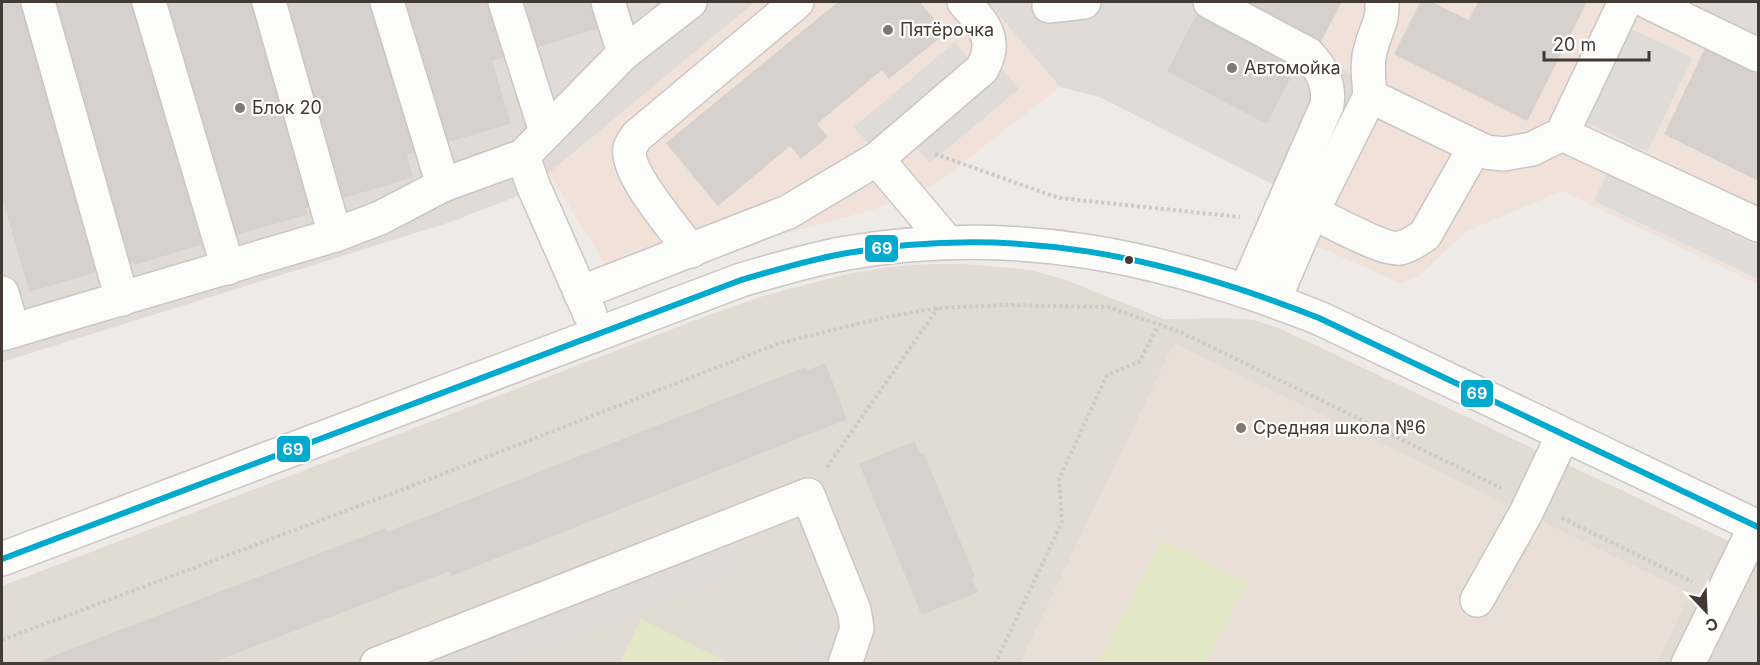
<svg xmlns="http://www.w3.org/2000/svg" width="1760" height="665" font-family="Inter,sans-serif">
  <style>
    .residential { fill: #e2dbd4 }
    .commercial { fill: #f1e2d9 }
    .industrial { fill: #e1dbd8 }
    .education { fill: #e9dfd6 }
    .green { fill: #e2e7c7 }
    .parking { fill: #dfdbd8 }
    .building { fill: #d6d1ce; stroke: #d6d1cd; stroke-width: 1.5 }
    .lines { fill: none; stroke-linecap: round; stroke-linejoin: round }
    .minor-casing { stroke: #cac6c3; stroke-width: 36 }
    .path { stroke: #ccc9c6; stroke-width: 4; stroke-dasharray: 3 3; stroke-linecap: butt }
    .minor { stroke: #fcfcfb; stroke-width: 33 }
    .bus-1-casing { stroke: #fff; stroke-width: 10 }
    .bus-1 { stroke: #00a9ce; stroke-width: 6 }
    .poi-dot { fill: #7f7873; stroke: #fff; stroke-width: 2 }
    .bus-dot { fill: #433a34; stroke: #fff; stroke-width: 2 }
    .labels { text-anchor: middle; stroke-width: 4.5; stroke-linejoin: round; paint-order: stroke }
    .poi-label { font-size: 18px; fill: #433a34; stroke: #fff; text-anchor: start }
    .line-badge { stroke: #fff; stroke-width: 2 }
    .badge-label { font-size: 16px; text-anchor: middle; font-weight: bold; fill: #fff }
  </style>
  <rect width="100%" height="100%" fill="#eeeae7"/>
  <path class="residential" d="M 929,264 L 967,264 L 1030,270 L 1063,279 L 1164,319 L 1226,318 L 1253,320 L 1279,328 L 1758,555 L 1758,663 L 2,664 L 2,586 L 714,313 L 763,296 L 843,275 L 889,267 Z"/>
  <g class="commercial">
    <path d="M 755,2 L 988,2 L 1060,87 L 937,183 L 872,210 L 741,245 L 620,289 L 549,173 Z"/>
    <path d="M 1247,2 L 1696,2 L 1691,8 L 1758,41 L 1758,284 L 1562,191 L 1467,231 L 1418,277 L 1400,283 L 1317,246 L 1300,198 L 1318,46 L 1321,40 Z"/>
  </g>
  <g class="industrial">
    <path d="M 2,2 L 755,2 L 549,173 L 515,197 L 451,222 L 2,362 Z"/>
    <path d="M 988,2 L 1247,2 L 1321,40 L 1318,46 L 1360,83 L 1300,198 L 1099,97 L 1060,87 Z"/>
    <path d="M 1696,2 L 1758,2 L 1758,41 L 1691,9 Z"/>
  </g>
  <path class="education" d="M 1174,343 L 1690,593 L 1657,663 L 1019,664 Z"/>
  <g class="green">
    <path d="M 1162,539 L 1248,583 L 1206,663 L 1101,663 L 1098,662 Z"/>
    <path d="M 641,619 L 730,663 L 619,663 Z"/>
  </g>
  <g class="parking">
    <path d="M 1629,28 L 1693,58 L 1647,152 L 1584,121 Z"/>
    <path d="M 955,42 L 974,65 L 874,150 L 854,127 Z"/>
    <path d="M 999,66 L 1019,89 L 930,163 L 910,140 Z"/>
    <path d="M 1607,174 L 1758,246 L 1758,279 L 1594,201 Z"/>
    <path d="M 730,542 L 741,572 L 507,663 L 419,664 Z"/>
    <path d="M 1737,609 L 1758,619 L 1758,663 L 1711,663 Z"/>
    <path d="M 805,635 L 832,648 L 825,663 L 791,663 Z"/>
  </g>
  <g class="building">
    <path d="M 2,2 L 20,2 L 95,272 L 30,291 L 2,195 Z"/>
    <path d="M 57,2 L 131,2 L 201,244 L 135,264 L 133,260 L 131,261 Z"/>
    <path d="M 168,2 L 251,2 L 308,207 L 305,208 L 307,214 L 237,234 Z"/>
    <path d="M 288,2 L 369,2 L 413,152 L 406,154 L 412,177 L 344,197 Z"/>
    <path d="M 406,2 L 487,2 L 503,57 L 491,60 L 510,123 L 449,141 Z"/>
    <path d="M 525,2 L 589,2 L 597,28 L 538,46 Z"/>
    <path d="M 839,2 L 919,2 L 945,33 L 889,78 L 882,69 L 816,124 L 827,137 L 801,158 L 790,145 L 718,205 L 667,143 Z"/>
    <path d="M 1249,2 L 1341,2 L 1321,40 Z"/>
    <path d="M 1421,2 L 1430,2 L 1469,21 L 1479,2 L 1586,2 L 1527,120 L 1395,54 Z"/>
    <path d="M 1197,15 L 1295,68 L 1266,123 L 1168,71 Z"/>
    <path d="M 1705,50 L 1758,75 L 1758,180 L 1665,134 Z"/>
    <path d="M 825,364 L 846,419 L 452,575 L 450,570 L 209,663 L 43,663 L 42,661 L 385,529 L 386,533 L 404,526 L 805,368 L 807,371 Z"/>
    <path d="M 914,442 L 920,455 L 923,454 L 974,576 L 971,578 L 977,592 L 922,614 L 860,464 Z"/>
  </g>
  <g class="lines">
    <g class="minor-casing">
      <g id="minor">
        <path d="M 38,2 L 122,299"/>
        <path d="M 149,2 L 228,268"/>
        <path d="M 269,2 L 335,235"/>
        <path d="M 387,2 L 443,185"/>
        <path d="M 505,2 L 546,132"/>
        <path d="M 608,2 L 624,53"/>
        <path d="M 1210,2 L 1308,54 C 1322,69 1330,84 1327,105 L 1246,290"/>
        <path d="M 1648,2 L 1758,55"/>
        <path d="M 1049,6 L 1084,2"/>
        <path d="M 1370,96 C 1369,80 1366,63 1371,48 C 1376,28 1383,23 1382,2"/>
        <path d="M 1562,134 L 1758,225"/>
        <path d="M 523,156 L 533,185 L 590,314"/>
        <path d="M 877,159 L 982,69 C 999,39 983,24 964,2"/>
        <path d="M 1312,212 C 1329,220 1384,251 1400,248 C 1410,246 1417,240 1425,235 L 1475,147"/>
        <path d="M 691,251 C 676,231 624,171 630,148 C 631,144 635,139 637,136 L 797,2"/>
        <path d="M 2,293 L 13,331"/>
        <path d="M 580,293 L 788,212 L 877,159 L 947,242"/>
        <path d="M 1274,300 L 1312,212 L 1370,96 L 1486,152 L 1504,154 L 1532,149 L 1562,134 L 1625,2"/>
        <path d="M 2,334 L 335,235 L 380,218 L 443,185 L 523,156 L 624,53 L 690,2"/>
        <path d="M 2,559 L 741,280 C 776,270 811,259 847,253 C 1015,224 1162,256 1319,318 L 1758,527"/>
        <path d="M 1477,600 L 1526,513 L 1563,435"/>
        <path d="M 377,664 L 808,495 L 854,610 L 857,628 L 845,664"/>
        <path d="M 1688,664 L 1756,525"/>
      </g>
    </g>
    <g class="path">
      <path d="M 935,154 L 1059,198 L 1240,217"/>
      <path d="M 827,467 L 938,308"/>
      <path d="M 1562,518 L 1692,582"/>
      <path d="M 2,640 L 404,489 L 780,343 L 886,317 L 938,308 L 1006,305 L 1108,307 L 1183,333 L 1501,488"/>
      <path d="M 995,664 L 1062,522 L 1059,479 L 1107,375 L 1139,362 L 1158,326"/>
    </g>
    <use href="#minor" class="minor"/>
    <g class="bus-1-casing">
      <path id="bus-1" d="M 2,559 L 741,280 C 776,270 811,259 847,253 C 1015,224 1162,256 1319,318 L 1758,527"/>
    </g>
    <use href="#bus-1" class="bus-1"/>
  </g>
  <g class="poi-dot">
    <circle cx="888" cy="30" r="6"/>
    <circle cx="1232" cy="68" r="6"/>
    <circle cx="240" cy="108" r="6"/>
    <circle cx="1241" cy="428" r="6"/>
  </g>
  <circle class="bus-dot" cx="1129" cy="260" r="5"/>
  <g class="labels">
    <g class="poi-label">
      <text x="900" y="36">Пятёрочка</text>
      <text x="1244" y="74">Автомойка</text>
      <text x="252" y="114">Блок 20</text>
      <text x="1253" y="434">Средняя школа №6</text>
    </g>
  </g>
  <g class="line-badge">
    <rect x="864" y="234" width="35" height="29" rx="6" fill="#00a9ce"/>
    <rect x="1460" y="379" width="34" height="29" rx="6" fill="#00a9ce"/>
    <rect x="276" y="435" width="35" height="28" rx="6" fill="#00a9ce"/>
  </g>
  <g class="badge-label">
    <text x="882" y="254">69</text>
    <text x="1477" y="399">69</text>
    <text x="293" y="455">69</text>
  </g>
  <rect width="1760" height="665" fill="none" stroke="#433a34" stroke-width="6"/>
  <g transform="translate(1706 611) rotate(157)" stroke="#ffffff" stroke-width="4.5" paint-order="stroke">
  <path d="M0-4.5L10 22L0 15L-10 22Z" fill="#433a34"/>
  <text y="-9" font-size="16" font-weight="bold" text-anchor="middle" fill="#433a34">С</text>
  </g>
  <path d="M1544 51v9h105v-9" fill="none" stroke="#433a34" stroke-width="3"/>
  <text x="1553" y="51" font-size="18" fill="#433a34" stroke="#ffffff" stroke-width="4.5" paint-order="stroke">20 m</text>
</svg>
